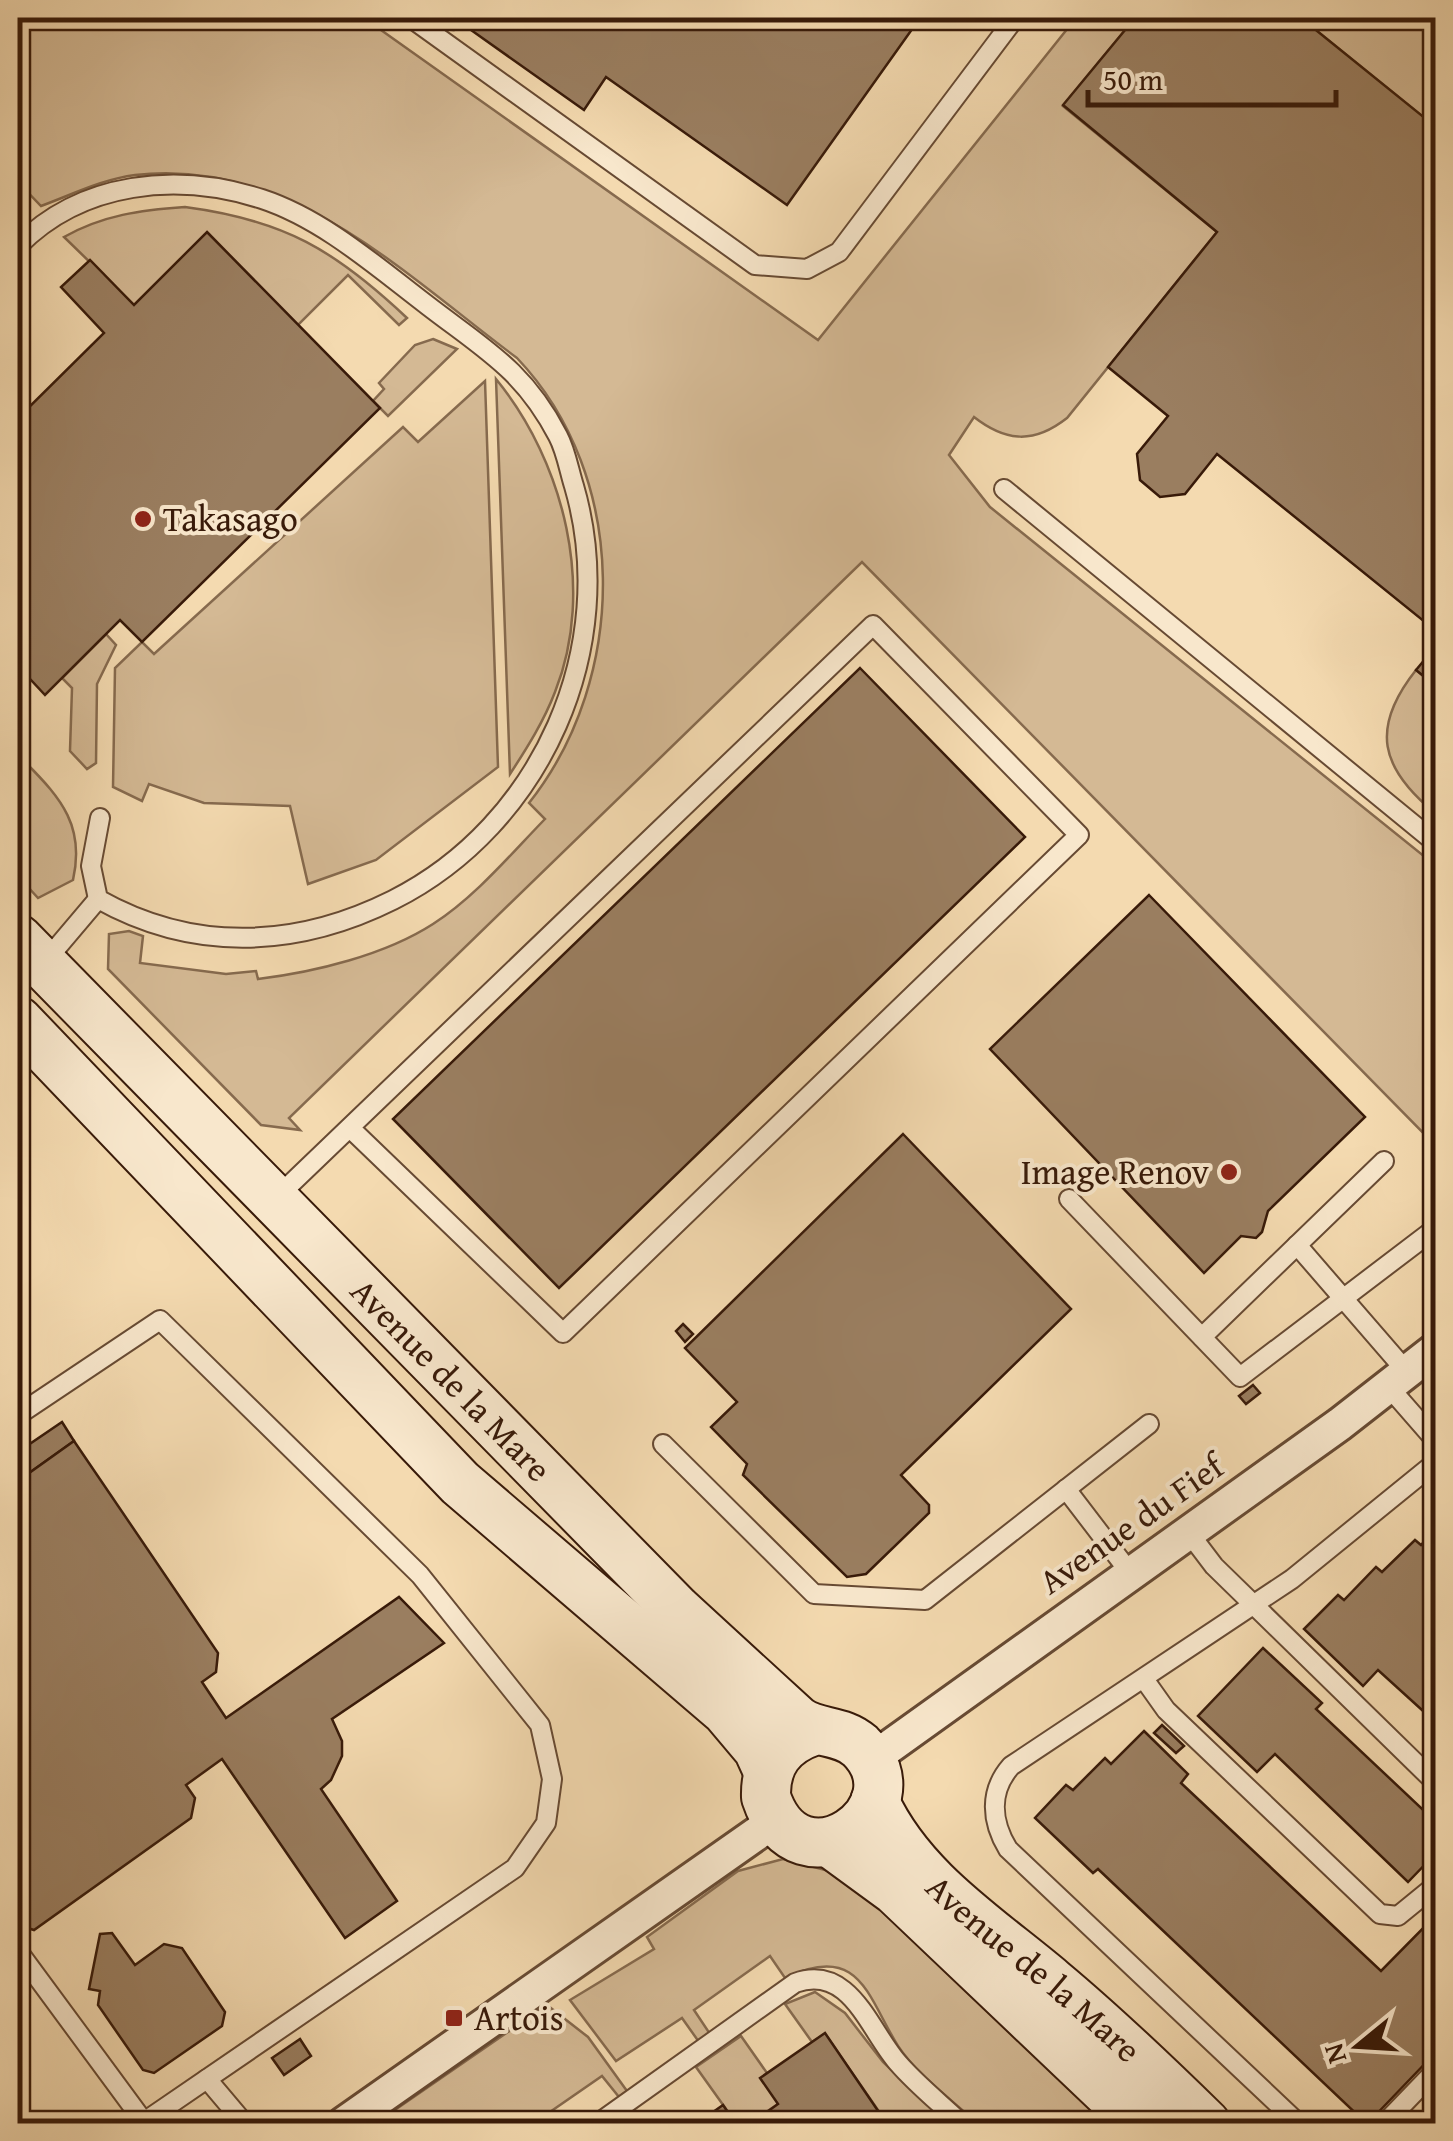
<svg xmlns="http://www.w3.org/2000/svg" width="1453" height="2141" font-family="'Gentium Book Plus',serif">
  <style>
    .green { fill: #d4b994; stroke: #866a4e; stroke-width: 2.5 }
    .building { fill: #9a7e60; stroke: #381a09; stroke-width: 2.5 }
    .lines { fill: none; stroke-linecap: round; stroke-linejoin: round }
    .lane-casing { stroke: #674a33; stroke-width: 22 }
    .street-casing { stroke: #674a33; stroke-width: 38 }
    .secondary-casing { stroke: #381a09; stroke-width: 52 }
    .lane { stroke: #f8e7cc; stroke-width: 18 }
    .street { stroke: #f8e7cc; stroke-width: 32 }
    .secondary { stroke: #f8e7cc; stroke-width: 48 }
    .poi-dot { fill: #8f2418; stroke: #f8e7cc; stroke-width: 4 }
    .labels { text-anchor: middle; stroke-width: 8; stroke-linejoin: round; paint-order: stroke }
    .poi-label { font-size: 35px; fill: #381a09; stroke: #f8e7cc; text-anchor: start }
    .street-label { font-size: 35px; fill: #381a09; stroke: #f8e7cc }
  </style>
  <rect width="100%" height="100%" fill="#f4dab0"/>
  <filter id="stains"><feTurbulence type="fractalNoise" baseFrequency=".002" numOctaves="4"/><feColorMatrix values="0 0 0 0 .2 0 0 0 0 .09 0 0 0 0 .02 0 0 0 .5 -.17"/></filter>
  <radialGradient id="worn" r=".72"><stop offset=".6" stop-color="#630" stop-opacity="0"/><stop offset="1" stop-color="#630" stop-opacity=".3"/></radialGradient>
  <g class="green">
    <path d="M 18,18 L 364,18 L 818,340 L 1076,18 L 1135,18 L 1063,106 L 1217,232 L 1067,418 C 1034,444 1006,442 974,417 L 949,455 L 990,507 L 1435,865 L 1435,1145 L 862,562 L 289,1118 L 300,1130 L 261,1125 L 108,969 L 109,934 L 129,931 L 143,936 L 140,963 L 226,974 L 256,971 L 258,979 C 315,972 385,955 433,924 C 475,897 510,855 545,819 L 529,803 C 629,677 630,477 517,358 C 403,273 289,157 135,175 C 103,179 71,195 41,206 L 18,182 Z"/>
    <path d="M 1301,18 L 1435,18 L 1435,127 Z"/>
    <path d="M 185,207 C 284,220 335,250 407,318 L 399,325 L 348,275 L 298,325 L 134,305 L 64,237 C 103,215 141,210 185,207 Z"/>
    <path d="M 433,339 L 457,349 L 388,416 L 373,401 L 384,389 L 379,383 L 415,345 Z"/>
    <path d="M 496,379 C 564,462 596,589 555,692 C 544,721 527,748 510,774 Z"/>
    <path d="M 485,381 L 498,767 L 376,860 L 308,884 L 290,806 L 204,803 L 149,784 L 142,801 L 113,787 L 115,668 L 142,642 L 154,654 L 403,427 L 418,442 Z"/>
    <path d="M 106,634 L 116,645 L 97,684 L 96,763 L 87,769 L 70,751 L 72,688 L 62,678 Z"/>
    <path d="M 1416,670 L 1435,686 L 1435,813 C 1380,768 1370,728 1416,670 Z"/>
    <path d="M 26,763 C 62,799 85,827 73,880 L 38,898 L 18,876 L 18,772 Z"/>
    <path d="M 783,1859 L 833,1872 L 860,1890 L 1105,2123 L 977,2123 C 952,2100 917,2075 898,2046 C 867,1996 860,1942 785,1978 L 770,1956 L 694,2010 L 710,2034 L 699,2042 L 682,2018 L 616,2061 L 570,2000 L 654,1949 L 647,1937 L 738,1871 Z"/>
    <path d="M 815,1992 L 845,2013 L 883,2062 L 947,2123 L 887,2123 L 825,2034 L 812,2042 L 785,2004 Z"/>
    <path d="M 547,2005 L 588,2037 L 627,2091 L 619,2097 L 602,2076 L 534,2123 L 376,2123 Z"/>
    <path d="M 741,2036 L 767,2073 L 778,2104 L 750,2123 L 736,2123 L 696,2067 Z"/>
  </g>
  <g class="building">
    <path d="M 430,18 L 472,18 L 454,30 L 441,29 Z"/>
    <path d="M 480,18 L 920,18 L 787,205 L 606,77 L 584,110 L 471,30 Z"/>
    <path d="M 1135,18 L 1301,18 L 1436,127 L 1436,631 L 1217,454 L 1185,494 L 1160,497 L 1140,480 L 1137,454 L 1168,416 L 1108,367 L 1217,232 L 1063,105 Z"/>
    <path d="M 207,232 L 380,408 L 142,642 L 120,620 L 45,695 L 18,666 L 18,418 L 104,333 L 61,287 L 90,260 L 134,305 Z"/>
    <path d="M 1436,646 L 1436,686 L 1416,670 Z"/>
    <path d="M 860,668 L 1025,837 L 559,1288 L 393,1119 Z"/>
    <path d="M 1149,895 L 1365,1117 L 1268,1211 L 1262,1232 L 1256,1238 L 1241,1236 L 1204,1273 L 990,1049 Z"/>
    <path d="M 903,1134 L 1071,1309 L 901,1475 L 929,1505 L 929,1513 L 866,1574 L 847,1577 L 743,1475 L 747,1464 L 711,1427 L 737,1402 L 685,1348 Z"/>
    <path d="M 683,1324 L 693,1334 L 685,1342 L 676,1331 Z"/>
    <path d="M 1253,1385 L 1260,1393 L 1246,1404 L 1239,1396 Z"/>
    <path d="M 62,1422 L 74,1441 L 18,1481 L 18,1452 Z"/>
    <path d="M 74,1441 L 218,1653 L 216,1672 L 202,1682 L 226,1718 L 399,1597 L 444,1643 L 332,1719 L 342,1741 L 342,1756 L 331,1780 L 321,1789 L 397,1901 L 345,1938 L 222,1759 L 186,1785 L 195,1798 L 191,1818 L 34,1930 L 18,1925 L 18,1481 Z"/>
    <path d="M 1436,1530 L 1436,1697 L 1422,1710 L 1378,1670 L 1363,1686 L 1304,1629 L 1338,1595 L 1344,1600 L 1376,1567 L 1382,1572 L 1415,1540 L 1421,1545 Z"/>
    <path d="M 1263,1648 L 1322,1703 L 1316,1709 L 1436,1822 L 1436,1853 L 1408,1882 L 1275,1754 L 1257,1772 L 1198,1716 Z"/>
    <path d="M 1162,1725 L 1184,1746 L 1176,1753 L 1154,1733 Z"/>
    <path d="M 1144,1731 L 1188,1774 L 1181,1783 L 1381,1971 L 1436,1915 L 1436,2052 L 1367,2124 L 1098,1869 L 1093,1873 L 1035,1818 L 1066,1785 L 1073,1790 L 1105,1758 L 1111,1764 Z"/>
    <path d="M 112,1933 L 135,1965 L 164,1944 L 182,1948 L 225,2012 L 222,2026 L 154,2073 L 143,2070 L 98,2005 L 100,1991 L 89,1989 L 100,1934 Z"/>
    <path d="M 825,2033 L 887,2124 L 750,2124 L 778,2104 L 760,2078 Z"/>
    <path d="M 300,2039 L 311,2056 L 284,2075 L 272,2058 Z"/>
    <path d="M 723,2105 L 736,2124 L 696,2124 Z"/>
  </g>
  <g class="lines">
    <g class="lane-casing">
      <g id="lane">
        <path d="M 411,18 L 755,265 L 807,269 L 839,252 L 1015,18"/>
        <path d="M 18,246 C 82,181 177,172 262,199 C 323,219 377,267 427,305 C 484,349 524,370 558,436 C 566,451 569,470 574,486 C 621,647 542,825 393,900 C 297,948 194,953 98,899 L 91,866 L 100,818"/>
        <path d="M 1004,489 L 1436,843"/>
        <path d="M 43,964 L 98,899"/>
        <path d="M 275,1199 L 873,625 L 1079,835 L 563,1333 L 350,1128"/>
        <path d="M 1069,1199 L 1240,1377 L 1436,1228"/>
        <path d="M 1297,1245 L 1407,1372"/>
        <path d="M 1202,1337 L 1384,1161"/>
        <path d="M 1388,1386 L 1436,1441"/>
        <path d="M 18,1415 L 160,1320 L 420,1575 L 540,1725 L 552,1779 L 546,1823 L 515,1868 L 144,2122 L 18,1951"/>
        <path d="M 663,1444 L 814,1594 L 925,1600 L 1149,1424"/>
        <path d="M 1066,1489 L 1131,1574"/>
        <path d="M 1189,1533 L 1214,1566 L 1436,1783"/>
        <path d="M 1144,1679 L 1166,1710 L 1380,1914 L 1398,1916 L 1436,1885"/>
        <path d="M 207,2079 L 245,2124"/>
        <path d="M 597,2124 L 795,1983 C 850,1963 869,2030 898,2063 C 917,2085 941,2104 962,2124"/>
        <path d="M 1299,2124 L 1008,1849 C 991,1821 989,1791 1011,1766 L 1292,1579 L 1436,1462"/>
        <path d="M 1384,2124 L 1436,2070"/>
      </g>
    </g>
    <g class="street-casing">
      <g id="street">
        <path d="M 871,1760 L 1340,1424 L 1436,1349"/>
        <path d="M 343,2124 L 776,1820"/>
      </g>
    </g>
    <g class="secondary-casing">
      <g id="secondary">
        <path id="s1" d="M 18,939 L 677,1610 L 797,1720 C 817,1735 841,1729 860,1746 C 925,1808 799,1898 766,1797 C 765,1763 781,1742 813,1731"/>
        <path d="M 18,1021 L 460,1483 L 726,1711 L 758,1749 L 768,1771"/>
        <path id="s2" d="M 875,1802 C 911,1880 988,1928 1052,1982 C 1106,2027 1156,2075 1206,2124"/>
        <path d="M 829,1842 L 896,1891 L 1141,2124"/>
      </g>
    </g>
    <use href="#lane" class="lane"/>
    <use href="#street" class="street"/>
    <use href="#secondary" class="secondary"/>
  </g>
  <g class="poi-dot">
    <circle cx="143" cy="519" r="10"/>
    <circle cx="1229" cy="1172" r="10"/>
    <rect x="444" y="2008" width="20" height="20" rx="5"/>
  </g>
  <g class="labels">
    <g class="poi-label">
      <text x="163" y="531">Takasago</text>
      <text x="1209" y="1184" text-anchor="end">Image Renov</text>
      <text x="474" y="2030">Artois</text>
    </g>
    <g class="street-label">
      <text dy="12" stroke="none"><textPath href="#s1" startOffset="618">Avenue de la Mare</textPath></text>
      <text transform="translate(1131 1524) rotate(-35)" y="12">Avenue du Fief</text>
      <text dy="12" stroke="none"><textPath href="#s2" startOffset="232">Avenue de la Mare</textPath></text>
    </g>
  </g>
  <rect width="1453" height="2141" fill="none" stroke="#f4dab0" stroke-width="60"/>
  <rect x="20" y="20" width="1413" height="2101" fill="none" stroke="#381a09" stroke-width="5"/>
  <rect x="30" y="30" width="1393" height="2081" fill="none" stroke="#381a09" stroke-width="2.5"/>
  <g transform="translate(1358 2046) rotate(252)" stroke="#f8e7cc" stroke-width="8" paint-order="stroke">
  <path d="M0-8L18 38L0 25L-18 38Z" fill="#381a09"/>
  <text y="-15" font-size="28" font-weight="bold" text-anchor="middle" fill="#381a09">N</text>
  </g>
  <path d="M1088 90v15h248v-15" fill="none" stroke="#381a09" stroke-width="5"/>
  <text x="1103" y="90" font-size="30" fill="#381a09" stroke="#f8e7cc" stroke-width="8" paint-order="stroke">50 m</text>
  <rect width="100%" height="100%" filter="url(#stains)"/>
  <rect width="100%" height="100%" fill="url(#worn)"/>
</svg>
